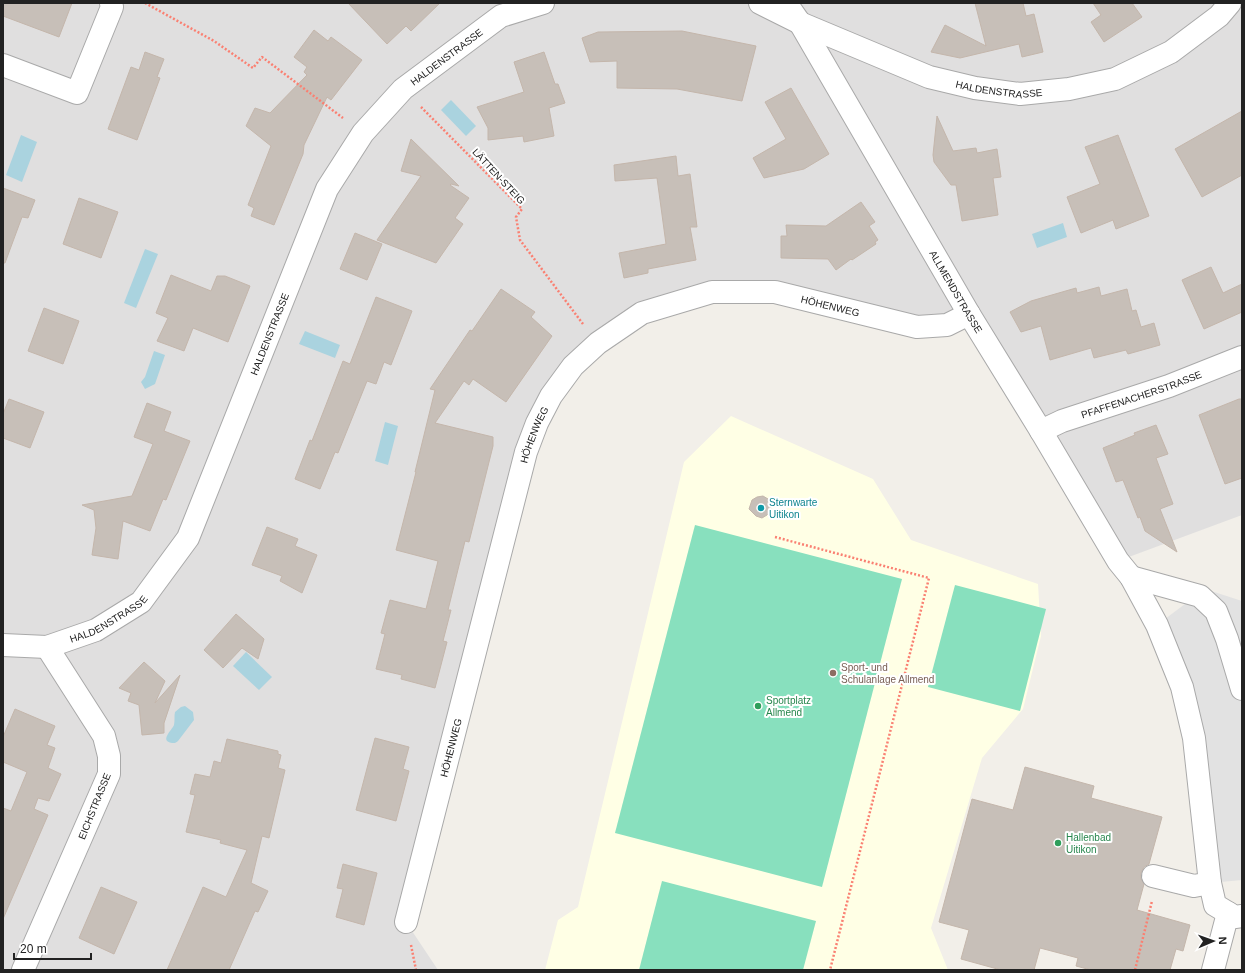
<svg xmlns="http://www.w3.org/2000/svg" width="1245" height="973" font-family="Arial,sans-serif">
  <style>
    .residential { fill: #e0dfdf }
    .education { fill: #ffffe5 }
    .pitch { fill: #88e0be }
    .parking { fill: #e2e2e2 }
    .water { fill: #aad3df }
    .building { fill: #c7bfb8; stroke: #c4b6ab }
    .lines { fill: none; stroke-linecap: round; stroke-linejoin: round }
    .minor-casing { stroke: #a9a9a9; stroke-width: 24 }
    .path { stroke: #fa8072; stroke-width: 2.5; stroke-dasharray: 2 2; stroke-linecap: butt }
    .minor { stroke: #fff; stroke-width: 22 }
    .culture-dot { fill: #0f9aa8; stroke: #fff; stroke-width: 1.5 }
    .education-dot { fill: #8d6e63; stroke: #fff; stroke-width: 1.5 }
    .leisure-dot { fill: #2e9e5b; stroke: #fff; stroke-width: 1.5 }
    .labels { text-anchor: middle; stroke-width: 4; stroke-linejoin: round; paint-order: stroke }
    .street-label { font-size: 10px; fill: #222; stroke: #fff }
    .culture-label { font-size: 10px; fill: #0d838f; stroke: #fff; text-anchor: start }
    .education-label { font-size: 10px; fill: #785e54; stroke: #fff; text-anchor: start }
    .leisure-label { font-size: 10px; fill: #27864d; stroke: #fff; text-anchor: start }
  </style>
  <rect width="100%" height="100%" fill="#f2efe9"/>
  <path class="residential" d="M 3,3 L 1242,3 L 1242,515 L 1118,561 L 969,314 L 917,327 L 775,292 L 642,313 L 551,396 L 406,922 L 438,970 L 3,970 Z"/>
  <path class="education" d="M 731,416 L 873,479 L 911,540 L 1038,584 L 1041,636 L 1023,709 L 982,758 L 931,928 L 948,970 L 545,970 L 558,920 L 578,907 L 684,462 Z"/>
  <g class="pitch">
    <path d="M 695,525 L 902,579 L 822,887 L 615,833 Z"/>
    <path d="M 955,585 L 1046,609 L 1020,711 L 928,687 Z"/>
    <path d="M 662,881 L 816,921 L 803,970 L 639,970 Z"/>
  </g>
  <path class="parking" d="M 1205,589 L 1242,601 L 1242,880 L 1210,883 L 1194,738 L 1157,625 Z"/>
  <g class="water">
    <path d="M 451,100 L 476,126 L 466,136 L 441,110 Z"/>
    <path d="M 21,135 L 37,142 L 22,182 L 6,175 Z"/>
    <path d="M 1063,223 L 1067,237 L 1037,248 L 1032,234 Z"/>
    <path d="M 145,249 L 158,254 L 136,308 L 124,303 Z"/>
    <path d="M 305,331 L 340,345 L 335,358 L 299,344 Z"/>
    <path d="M 154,351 L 165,355 L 155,384 L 145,389 L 141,382 L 145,377 Z"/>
    <path d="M 385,422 L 398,426 L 388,465 L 375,461 Z"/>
    <path d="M 246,652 L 272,677 L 259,690 L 233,666 Z"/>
    <path d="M 185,706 L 193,712 L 194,720 L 178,741 C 175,743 176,743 172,743 C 159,741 172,730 174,725 C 175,720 174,716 175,712 L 181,707 Z"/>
  </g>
  <g class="building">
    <path d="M 3,3 L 72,3 L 59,37 L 3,16 Z"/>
    <path d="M 348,3 L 440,3 L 411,31 L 406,26 L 387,44 Z"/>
    <path d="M 975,3 L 1023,3 L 1026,16 L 1034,14 L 1043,52 L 1022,57 L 1019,44 L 960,58 L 931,52 L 945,25 L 986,46 Z"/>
    <path d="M 1093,3 L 1132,3 L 1142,17 L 1104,42 L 1091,22 L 1101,15 Z"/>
    <path d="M 314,30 L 328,41 L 331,37 L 362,60 L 331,100 L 327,97 L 304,145 L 303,154 L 274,225 L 251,216 L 254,208 L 248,205 L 271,146 L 246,126 L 255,108 L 270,113 L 307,75 L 304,72 L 307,67 L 294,57 Z"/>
    <path d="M 682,31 L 756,46 L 742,101 L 677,89 L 617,88 L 617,61 L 590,62 L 582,38 L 598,32 Z"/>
    <path d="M 145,52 L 164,59 L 157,77 L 160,78 L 137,140 L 108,129 L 131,67 L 139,70 Z"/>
    <path d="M 544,52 L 555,84 L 558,84 L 565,103 L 549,108 L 554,136 L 524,142 L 523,136 L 488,140 L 488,128 L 477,107 L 524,92 L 514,62 Z"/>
    <path d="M 791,88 L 829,154 L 804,169 L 764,178 L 753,158 L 786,139 L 765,102 Z"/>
    <path d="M 1242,111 L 1242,175 L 1202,197 L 1175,149 Z"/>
    <path d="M 937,116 L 953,151 L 976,148 L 977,153 L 997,149 L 1001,177 L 993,178 L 998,215 L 962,221 L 956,185 L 951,185 L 934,162 L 933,155 Z"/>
    <path d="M 1118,135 L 1149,216 L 1116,229 L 1113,220 L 1081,233 L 1067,197 L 1100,184 L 1085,147 Z"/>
    <path d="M 411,139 L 459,186 L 451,184 L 450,185 L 469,198 L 455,218 L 463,224 L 436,263 L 377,240 L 421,176 L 401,171 Z"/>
    <path d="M 676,156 L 678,176 L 690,174 L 697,227 L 690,227 L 696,260 L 648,269 L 648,273 L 624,278 L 619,253 L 666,244 L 657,178 L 615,181 L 614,165 Z"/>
    <path d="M 3,188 L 35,200 L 28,218 L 22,217 L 5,263 L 3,263 Z"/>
    <path d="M 79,198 L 118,212 L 101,258 L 63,244 Z"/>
    <path d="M 861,202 L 875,222 L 869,226 L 878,240 L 875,242 L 876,244 L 852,260 L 851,259 L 836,270 L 828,259 L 781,258 L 781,236 L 787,236 L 786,225 L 826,226 Z"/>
    <path d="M 355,233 L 382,244 L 367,280 L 340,269 Z"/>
    <path d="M 1211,267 L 1223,293 L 1242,284 L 1242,312 L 1204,329 L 1182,280 Z"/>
    <path d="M 171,275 L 211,291 L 217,276 L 225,276 L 250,286 L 228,342 L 193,328 L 184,351 L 157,341 L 168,318 L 156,313 Z"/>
    <path d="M 1099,287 L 1101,296 L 1127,289 L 1132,311 L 1136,310 L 1141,327 L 1154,323 L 1160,345 L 1128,354 L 1126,350 L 1094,358 L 1091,348 L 1050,360 L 1041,326 L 1021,332 L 1010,312 L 1031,301 L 1076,288 L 1077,293 Z"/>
    <path d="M 501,289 L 535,312 L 531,317 L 552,336 L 506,402 L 473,379 L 469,385 L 464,381 L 435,423 L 493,437 L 493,446 L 469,542 L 465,541 L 448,610 L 451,610 L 443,641 L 447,642 L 435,688 L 401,679 L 402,675 L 376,669 L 385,634 L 381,633 L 390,600 L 426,609 L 438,561 L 396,550 L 416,472 L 415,472 L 435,390 L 430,389 L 470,330 L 472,331 Z"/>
    <path d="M 376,297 L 412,311 L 391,365 L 384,362 L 376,384 L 367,381 L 338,453 L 335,452 L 320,489 L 295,479 L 310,440 L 312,441 L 343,361 L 350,364 Z"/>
    <path d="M 44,308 L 79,321 L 63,364 L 28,351 Z"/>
    <path d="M 9,399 L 44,412 L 30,448 L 3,438 L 3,414 Z"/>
    <path d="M 1239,399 L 1242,399 L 1242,478 L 1225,484 L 1199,415 Z"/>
    <path d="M 147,403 L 171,412 L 164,431 L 190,441 L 166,500 L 163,499 L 150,531 L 123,521 L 118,559 L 92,555 L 96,528 L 94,510 L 82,505 L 132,496 L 153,444 L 134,437 Z"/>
    <path d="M 1156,425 L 1168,454 L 1156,458 L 1173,504 L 1160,509 L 1177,552 L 1145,531 L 1140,517 L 1138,518 L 1123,480 L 1116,482 L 1103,448 L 1135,435 L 1134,433 Z"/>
    <path d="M 763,496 L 768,499 L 771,505 L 771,511 L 767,515 L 762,518 L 756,516 L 749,509 L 752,500 L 757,497 Z"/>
    <path d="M 267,527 L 298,539 L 295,546 L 317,555 L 302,593 L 280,581 L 282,576 L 252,565 Z"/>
    <path d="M 236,614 L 264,639 L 258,659 L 242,648 L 223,668 L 204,650 Z"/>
    <path d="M 144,662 L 165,681 L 155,703 L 180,675 L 164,723 L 164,733 L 142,735 L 139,705 L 128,701 L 131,693 L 119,688 Z"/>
    <path d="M 15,709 L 55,726 L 47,745 L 55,748 L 48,768 L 61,774 L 49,801 L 38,798 L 34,809 L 48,815 L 3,919 L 3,808 L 11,811 L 27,772 L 3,762 L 3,737 Z"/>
    <path d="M 375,738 L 409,747 L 403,769 L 409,771 L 396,821 L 356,810 Z"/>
    <path d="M 227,739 L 278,751 L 278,754 L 281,755 L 278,768 L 285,770 L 269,838 L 262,836 L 251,883 L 268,891 L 258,912 L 255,911 L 229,970 L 167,970 L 203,887 L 226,897 L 247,850 L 220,843 L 221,840 L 186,832 L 195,795 L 190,794 L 195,774 L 210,777 L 214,761 L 221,763 Z"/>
    <path d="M 1025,767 L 1094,786 L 1091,798 L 1162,817 L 1149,864 L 1144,867 L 1141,873 L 1141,879 L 1144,884 L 1137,910 L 1190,925 L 1183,951 L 1176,949 L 1170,970 L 1091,970 L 1076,966 L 1078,958 L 1040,948 L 1034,970 L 1001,970 L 961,959 L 969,930 L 939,922 L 972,799 L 1013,810 Z"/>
    <path d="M 343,864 L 377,873 L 364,925 L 336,917 L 343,889 L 337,888 Z"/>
    <path d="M 101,887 L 137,902 L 114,954 L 79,938 Z"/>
  </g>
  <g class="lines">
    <g class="minor-casing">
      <g id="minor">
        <path id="s1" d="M 760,3 L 800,23 L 929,77 L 975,88 L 1020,94 L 1069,89 L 1115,79 L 1171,52 L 1219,16 L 1230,3"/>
        <path id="s2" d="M 786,3 L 800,23 L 969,314 L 1041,431 L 1118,561 L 1131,577 L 1157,625 L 1182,687 L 1194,738 L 1210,883 L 1215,905 L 1235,917 L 1242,916"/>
        <path d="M 3,65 L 77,93 L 112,7 L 111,3"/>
        <path id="s3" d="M 1041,431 L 1062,421 L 1169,386 L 1242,357"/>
        <path d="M 1131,577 L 1200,596 L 1216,611 L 1227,639 L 1242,689"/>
        <path id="s4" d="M 3,645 L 47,647 L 96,630 L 141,602 L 188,538 L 327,189 L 363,133 L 403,89 L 501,16 L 543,3"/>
        <path d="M 1153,876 L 1194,886 L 1210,883"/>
        <path id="s5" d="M 406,922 L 526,452 L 537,423 L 551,396 L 573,366 L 598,343 L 642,313 L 712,292 L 775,292 L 917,327 L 947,325 L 969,314"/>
        <path d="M 23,970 L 109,774 L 109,756 L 104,736 L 47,647"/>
        <path d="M 1213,970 L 1228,913"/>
      </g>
    </g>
    <g class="path">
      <path d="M 145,3 L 214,41 L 253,68 L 262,57 L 343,118"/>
      <path d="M 421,107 L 522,209 L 516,217 L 520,240 L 583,324"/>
      <path d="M 775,537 L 929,578 L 830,970"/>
      <path d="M 411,945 L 416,970"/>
      <path d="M 1135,970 L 1152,901"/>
    </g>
    <use href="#minor" class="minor"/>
  </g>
  <circle class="culture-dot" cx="761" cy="508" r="4"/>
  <circle class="education-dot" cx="833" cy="673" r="4"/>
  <g class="leisure-dot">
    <circle cx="758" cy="706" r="4"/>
    <circle cx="1058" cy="843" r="4"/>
  </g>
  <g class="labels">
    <g class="street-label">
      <text dy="4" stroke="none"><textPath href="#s4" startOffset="784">HALDENSTRASSE</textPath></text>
      <text dy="4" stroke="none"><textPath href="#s1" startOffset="256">HALDENSTRASSE</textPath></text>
      <text transform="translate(499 176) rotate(47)" y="4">LÄTTEN-STEIG</text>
      <text dy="4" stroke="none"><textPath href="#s2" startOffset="335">ALLMENDSTRASSE</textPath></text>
      <text dy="4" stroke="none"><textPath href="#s5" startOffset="864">HÖHENWEG</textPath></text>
      <text dy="4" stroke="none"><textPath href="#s4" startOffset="448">HALDENSTRASSE</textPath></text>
      <text dy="4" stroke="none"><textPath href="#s3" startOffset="107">PFAFFENACHERSTRASSE</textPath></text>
      <text dy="4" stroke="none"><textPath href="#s5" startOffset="504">HÖHENWEG</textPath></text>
      <text dy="4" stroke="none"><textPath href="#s4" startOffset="112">HALDENSTRASSE</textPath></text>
      <text dy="4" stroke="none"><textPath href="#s5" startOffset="180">HÖHENWEG</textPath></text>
      <text transform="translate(94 806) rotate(-68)" y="4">EICHSTRASSE</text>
    </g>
    <g class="culture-label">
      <text x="769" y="506">Sternwarte<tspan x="769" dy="12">Uitikon</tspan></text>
    </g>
    <g class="education-label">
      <text x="841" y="671">Sport- und<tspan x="841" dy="12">Schulanlage Allmend</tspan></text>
    </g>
    <g class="leisure-label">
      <text x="766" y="704">Sportplatz<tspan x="766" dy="12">Allmend</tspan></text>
      <text x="1066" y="841">Hallenbad<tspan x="1066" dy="12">Uitikon</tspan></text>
    </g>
  </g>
  <rect width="1245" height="973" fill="none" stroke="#222222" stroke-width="8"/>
  <g transform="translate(1213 941) rotate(88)" stroke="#ffffff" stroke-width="3" paint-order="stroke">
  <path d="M0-3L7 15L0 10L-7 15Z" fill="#222222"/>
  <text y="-6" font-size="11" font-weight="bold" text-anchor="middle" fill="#222222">N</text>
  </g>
  <path d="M14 953v6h77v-6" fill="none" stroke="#222222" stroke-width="2"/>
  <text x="20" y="953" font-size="12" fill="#222222" stroke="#ffffff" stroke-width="3" paint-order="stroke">20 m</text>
</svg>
